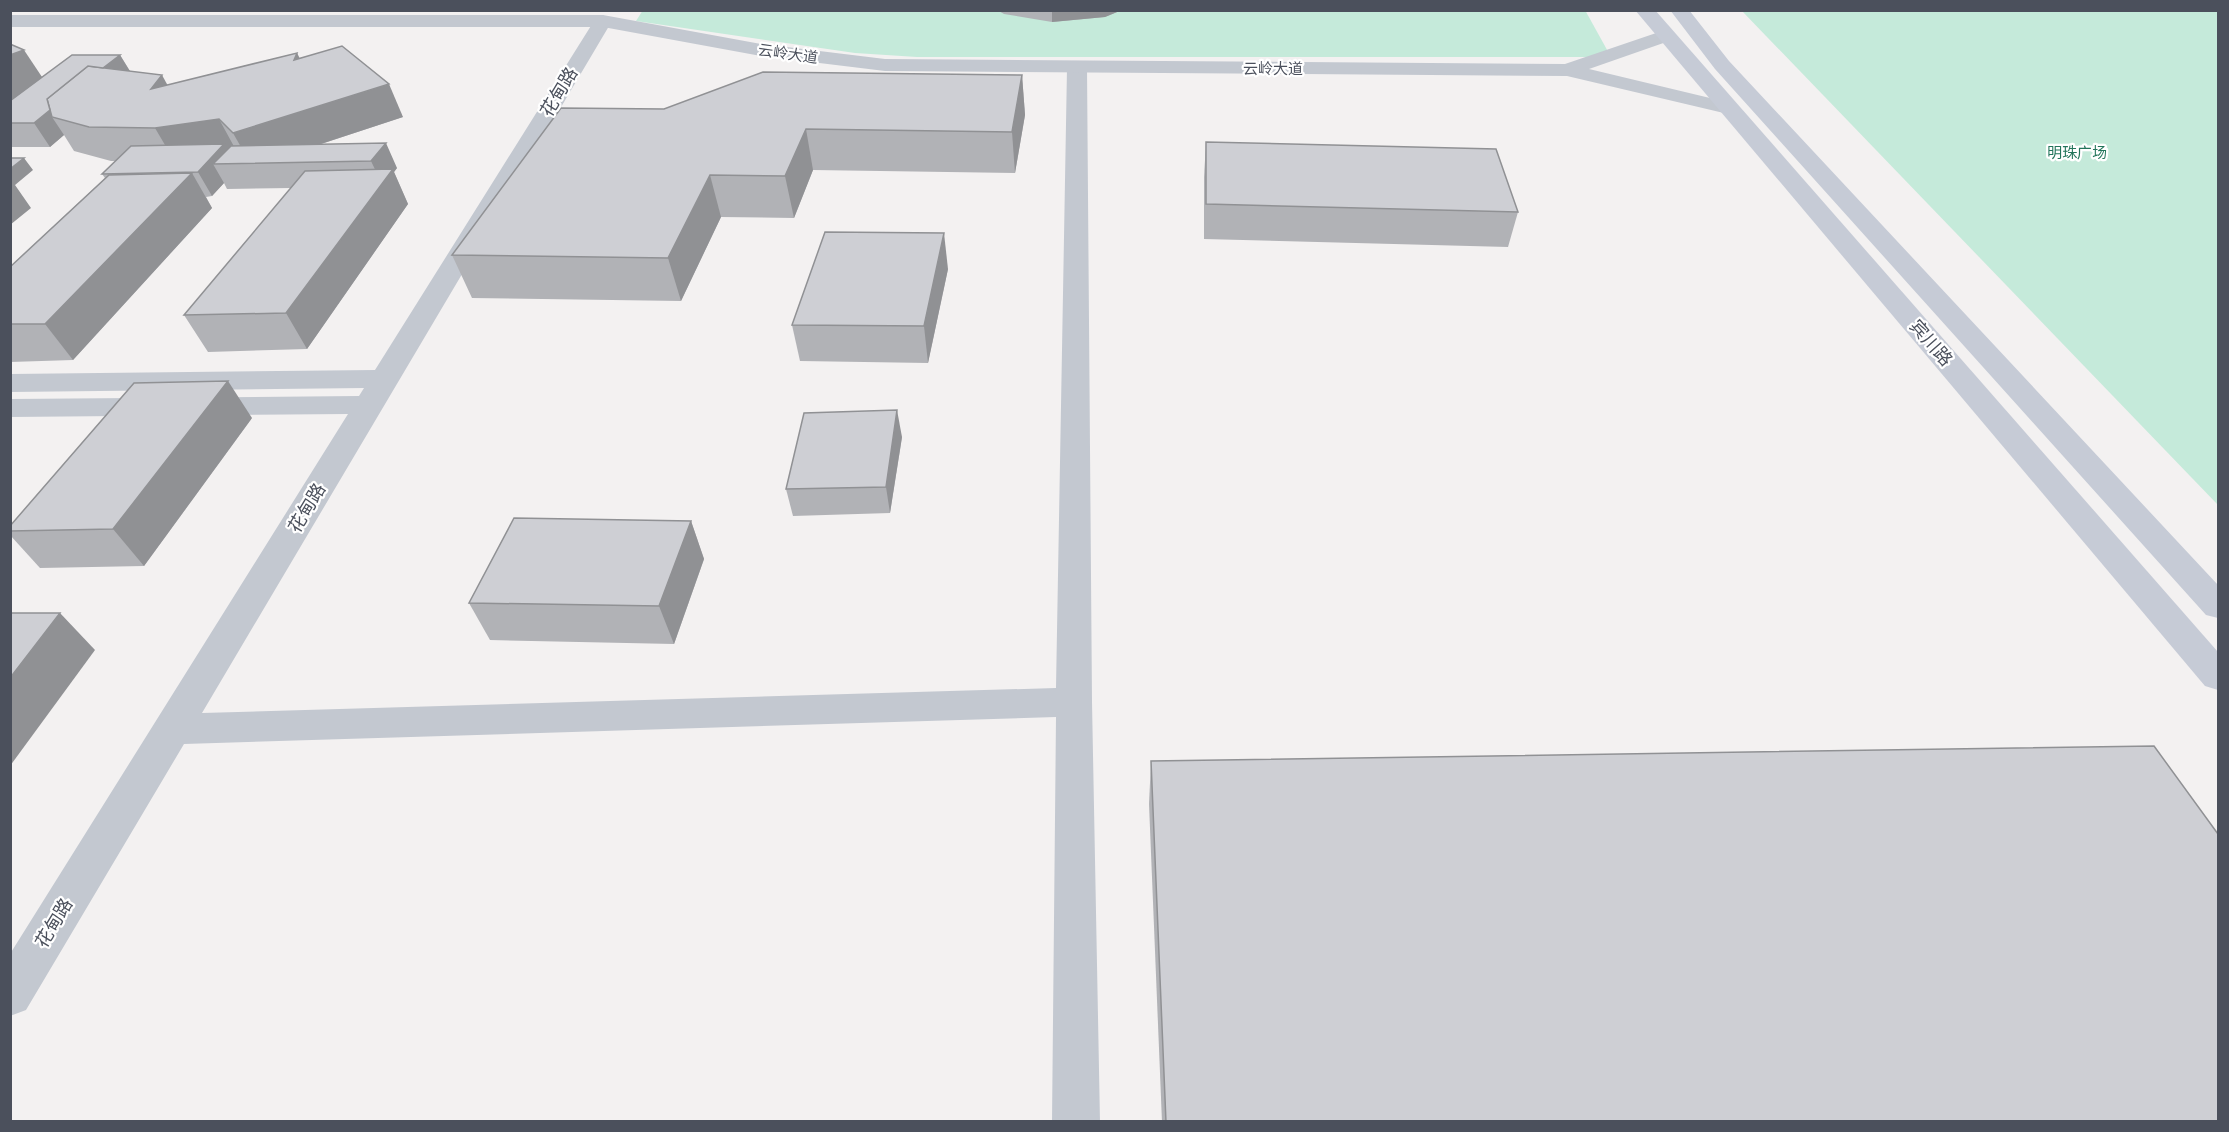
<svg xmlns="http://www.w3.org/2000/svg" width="2229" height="1132" font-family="Lato,'Noto Sans SC',sans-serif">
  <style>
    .green { fill: #c5eada }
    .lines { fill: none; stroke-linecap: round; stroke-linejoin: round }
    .minor { fill: #c3c8d0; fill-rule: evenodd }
    .tertiary { fill: #c3c8d0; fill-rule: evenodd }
    .secondary { fill: #c6cbd6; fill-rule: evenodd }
    .wall { fill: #b1b2b6 }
    .shaded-wall { fill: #909194 }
    .building { fill: #cecfd4; stroke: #909194; stroke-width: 1.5 }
    .labels { text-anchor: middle; stroke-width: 4.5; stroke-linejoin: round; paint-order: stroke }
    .far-street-label { font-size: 15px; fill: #4b505c; stroke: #fff }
    .far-park-label { font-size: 15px; fill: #23755b; stroke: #fff }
    .street-label { font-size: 18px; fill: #4b505c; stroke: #fff }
  </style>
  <rect width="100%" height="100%" fill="#f3f1f1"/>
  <g class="green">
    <path d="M 643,10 L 1585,10 L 1611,57 L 917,57 L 855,53 L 636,21 Z"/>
    <path d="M 1742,11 L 2218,11 L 2218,505 Z"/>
  </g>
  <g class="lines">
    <path class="minor" d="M 603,15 L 612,21 L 202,713 L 1056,688 L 1067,68 L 1070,64 L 1084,64 L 1087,68 L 1092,702 L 1100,1122 L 1052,1122 L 1056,717 L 184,744 L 26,1010 L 10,1016 L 10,954 L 348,414 L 10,417 L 10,399 L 359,396 L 364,388 L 10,392 L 10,374 L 375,370 L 594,21 Z"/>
    <path class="tertiary" d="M 10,15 L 603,15 L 761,44 L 885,59 L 1565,64 L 1665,30 L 1675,36 L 1672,40 L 1589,69 L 1735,104 L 1739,108 L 1735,112 L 1728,114 L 1567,76 L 885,71 L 761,56 L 603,27 L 10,27 Z"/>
    <g class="secondary">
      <path d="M 1635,10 L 1655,10 L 2218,652 L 2218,690 L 2205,686 Z"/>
      <path d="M 1670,10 L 1689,10 L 1729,61 L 2218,585 L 2218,618 L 2206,615 L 1715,69 Z"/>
    </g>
  </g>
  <g class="wall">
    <path d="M 997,10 L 1122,10 L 1105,17 L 1052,22 L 1004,14 Z"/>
    <path d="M 10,44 L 42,77 L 120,55 L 130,71 L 167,85 L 297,53 L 300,59 L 403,117 L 321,144 L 397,168 L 394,172 L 408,204 L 307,349 L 208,352 L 184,315 L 291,188 L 227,189 L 224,183 L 212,196 L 206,197 L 212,208 L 73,360 L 10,362 L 10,267 L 105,178 L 102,174 L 116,161 L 111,161 L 74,151 L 64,135 L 50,147 L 10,147 Z"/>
    <path d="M 1022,75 L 1025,115 L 1015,173 L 813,170 L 794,218 L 721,217 L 681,301 L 472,298 L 452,255 L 664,109 Z"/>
    <path d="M 1206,142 L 1518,212 L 1508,247 L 1204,239 L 1204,177 Z"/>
    <path d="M 948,269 L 928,363 L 800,361 L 792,325 Z"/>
    <path d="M 252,418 L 144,566 L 40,568 L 10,535 L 10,526 Z"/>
    <path d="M 902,437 L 890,513 L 793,516 L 786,489 Z"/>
    <path d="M 691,521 L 704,559 L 674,644 L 490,640 L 469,603 Z"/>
    <path d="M 1151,761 L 2218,1122 L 1162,1122 L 1149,804 Z"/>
  </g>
  <g class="shaded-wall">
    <path d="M 1052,10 L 1122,10 L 1105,17 L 1052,22 Z"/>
    <path d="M 24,50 L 50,89 L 10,104 L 10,55 Z"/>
    <path d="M 297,53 L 312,85 L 294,60 Z"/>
    <path d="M 120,55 L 134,78 L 52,117 L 64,135 L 50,147 L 34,123 Z"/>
    <path d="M 162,75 L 180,108 L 151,89 Z"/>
    <path d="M 1022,75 L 1025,115 L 1015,173 L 1012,132 Z"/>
    <path d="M 389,84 L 403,117 L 263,163 L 250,163 L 233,133 Z"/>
    <path d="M 219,119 L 237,152 L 213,164 L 224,183 L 212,196 L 198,172 L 175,162 L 155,128 Z"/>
    <path d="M 806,129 L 813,170 L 794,218 L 785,176 Z"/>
    <path d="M 386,143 L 397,168 L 394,172 L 408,204 L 307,349 L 286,313 L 382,184 L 371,161 Z"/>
    <path d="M 24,158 L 33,170 L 15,185 L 31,208 L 10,225 L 10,169 Z"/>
    <path d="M 192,173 L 212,208 L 73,360 L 45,324 Z"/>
    <path d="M 710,175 L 721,217 L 681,301 L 668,258 Z"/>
    <path d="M 944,233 L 948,269 L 928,363 L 924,326 Z"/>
    <path d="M 228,381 L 252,418 L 144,566 L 113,529 Z"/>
    <path d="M 897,410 L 902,437 L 890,513 L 886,487 Z"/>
    <path d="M 691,521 L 704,559 L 674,644 L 659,606 Z"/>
    <path d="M 60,613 L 95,650 L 10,766 L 10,678 Z"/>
  </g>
  <g class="building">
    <path d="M 10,44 L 24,50 L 10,55 Z"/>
    <path d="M 342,46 L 389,84 L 233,133 L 219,119 L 155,128 L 89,127 L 52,117 L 47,99 L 88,66 L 162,75 L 151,89 L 297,53 L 294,60 Z"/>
    <path d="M 72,55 L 120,55 L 103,68 L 88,66 L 47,99 L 50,110 L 34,123 L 10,123 L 10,101 Z"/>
    <path d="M 763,72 L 1022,75 L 1012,132 L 806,129 L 785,176 L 710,175 L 668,258 L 452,255 L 561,108 L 664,109 Z"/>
    <path d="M 1206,142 L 1496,149 L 1518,212 L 1206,204 Z"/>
    <path d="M 386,143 L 371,161 L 213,164 L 231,146 Z"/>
    <path d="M 224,144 L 198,172 L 102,174 L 131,146 Z"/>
    <path d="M 10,158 L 24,158 L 10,169 Z"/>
    <path d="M 393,169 L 286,313 L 184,315 L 305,171 Z"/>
    <path d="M 192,173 L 45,324 L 10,324 L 10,267 L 109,175 Z"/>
    <path d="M 825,232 L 944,233 L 924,326 L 792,325 Z"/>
    <path d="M 228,381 L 113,529 L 10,531 L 10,526 L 134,383 Z"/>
    <path d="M 897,410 L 886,487 L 786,489 L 804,413 Z"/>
    <path d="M 514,518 L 691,521 L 659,606 L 469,603 Z"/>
    <path d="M 10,613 L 60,613 L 10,678 Z"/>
    <path d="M 2154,746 L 2218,834 L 2218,1122 L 1166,1122 L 1151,761 Z"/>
  </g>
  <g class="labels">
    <g class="far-street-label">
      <text transform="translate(788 54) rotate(8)" y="5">云岭大道</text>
      <text x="1273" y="74">云岭大道</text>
    </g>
    <g class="far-park-label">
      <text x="2077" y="158">明珠广场</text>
    </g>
    <g class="street-label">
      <text transform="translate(559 92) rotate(-59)" y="6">花甸路</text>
      <text transform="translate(1931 343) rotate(49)" y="6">宾川路</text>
      <text transform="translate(307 508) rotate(-59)" y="6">花甸路</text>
      <text transform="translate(54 923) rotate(-59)" y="6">花甸路</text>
    </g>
  </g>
  <rect width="2229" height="1132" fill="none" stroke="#4b505c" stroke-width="24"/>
</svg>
